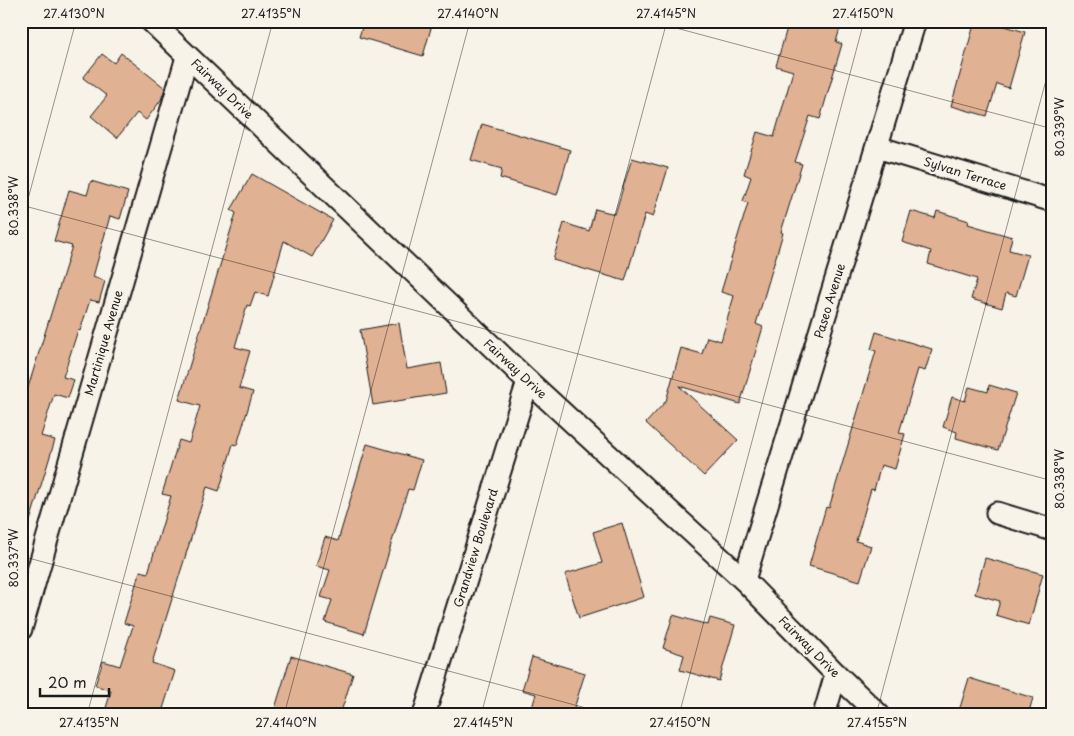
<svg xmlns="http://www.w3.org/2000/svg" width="1074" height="736" font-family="'Playpen Sans',sans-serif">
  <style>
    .building { fill: #e1b193; stroke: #1c1c1c }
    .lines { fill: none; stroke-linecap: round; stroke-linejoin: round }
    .minor-casing { stroke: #1c1c1c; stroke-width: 25 }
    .minor { stroke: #f7f3e8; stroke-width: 21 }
    .ticks { fill: none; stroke: #1c1c1c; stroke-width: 1; stroke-opacity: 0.45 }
    .labels { text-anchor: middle; stroke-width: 4.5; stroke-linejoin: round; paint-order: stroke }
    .street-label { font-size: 12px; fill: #1c1c1c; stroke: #f7f3e8 }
    .neatline { fill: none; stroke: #1c1c1c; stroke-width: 2 }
    .ticks-label { font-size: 12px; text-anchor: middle; fill: #1c1c1c }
  </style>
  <rect width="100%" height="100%" fill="#f7f3e8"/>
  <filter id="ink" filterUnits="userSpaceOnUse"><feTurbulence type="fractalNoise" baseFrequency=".02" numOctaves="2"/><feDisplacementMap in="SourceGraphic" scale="10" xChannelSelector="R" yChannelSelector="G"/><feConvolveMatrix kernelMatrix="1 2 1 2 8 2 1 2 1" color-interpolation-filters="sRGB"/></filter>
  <g filter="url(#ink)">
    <g class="building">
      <path d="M 364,21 L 433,21 L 423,56 L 359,37 Z"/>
      <path d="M 789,21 L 842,21 L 836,42 L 842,44 L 820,119 L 810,116 L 795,162 L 802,164 L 781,232 L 783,233 L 756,324 L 763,327 L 740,404 L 679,386 L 738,440 L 704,476 L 646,423 L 666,401 L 681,348 L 702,354 L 707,337 L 721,341 L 734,296 L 721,292 L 748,203 L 743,201 L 751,177 L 744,174 L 757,132 L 774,137 L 793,71 L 776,66 Z"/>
      <path d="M 975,21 L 988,21 L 1025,32 L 1009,88 L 997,84 L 987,116 L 951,106 Z"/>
      <path d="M 121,53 L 165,88 L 161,100 L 146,120 L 137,113 L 117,138 L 91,116 L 107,96 L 83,78 L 102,54 L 114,63 Z"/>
      <path d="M 482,124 L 570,150 L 557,195 L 500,178 L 502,169 L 471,160 Z"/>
      <path d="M 632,158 L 668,168 L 653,217 L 645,214 L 625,281 L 553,260 L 564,223 L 589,231 L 595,209 L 615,214 Z"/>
      <path d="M 252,174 L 333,220 L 312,257 L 284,241 L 268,296 L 255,292 L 250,306 L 247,305 L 235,347 L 250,351 L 239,388 L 253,392 L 237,445 L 233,444 L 219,491 L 207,487 L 152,663 L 175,671 L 161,715 L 104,715 L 111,691 L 95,685 L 103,661 L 120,666 L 133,626 L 124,623 L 140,571 L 148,573 L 171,496 L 162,494 L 179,440 L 189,443 L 200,406 L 179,400 L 236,213 L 231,210 Z"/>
      <path d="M 91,181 L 128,192 L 120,219 L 110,216 L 93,277 L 105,281 L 99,302 L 90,300 L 80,331 L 78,330 L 63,377 L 74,380 L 68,398 L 54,394 L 41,436 L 55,440 L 26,534 L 21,533 L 21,410 L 72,246 L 54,241 L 69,190 L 87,195 Z"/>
      <path d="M 911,211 L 935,218 L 937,211 L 969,221 L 968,224 L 1012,237 L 1009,250 L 1028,255 L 1016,296 L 1006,293 L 1002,308 L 971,299 L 977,279 L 928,264 L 931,251 L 902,242 Z"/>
      <path d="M 399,323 L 407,369 L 441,363 L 446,393 L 373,405 L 360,330 Z"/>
      <path d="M 876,332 L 932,349 L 925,371 L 918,369 L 899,433 L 905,434 L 895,469 L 881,465 L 874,490 L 871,489 L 856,541 L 871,546 L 860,581 L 809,566 L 826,507 L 829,508 L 876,351 L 871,349 Z"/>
      <path d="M 989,385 L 1016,393 L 998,450 L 956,438 L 957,432 L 943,427 L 952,397 L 965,401 L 969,387 L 988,392 Z"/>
      <path d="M 367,444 L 422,460 L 413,490 L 408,489 L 364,634 L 325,622 L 332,600 L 321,597 L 330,570 L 316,566 L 325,537 L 338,541 Z"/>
      <path d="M 622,523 L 644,597 L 579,618 L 565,574 L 602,563 L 593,532 Z"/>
      <path d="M 985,558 L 1043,574 L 1029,625 L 996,615 L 1000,601 L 975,594 Z"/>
      <path d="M 673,615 L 708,625 L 710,618 L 735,625 L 719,681 L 680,670 L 684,655 L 663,648 Z"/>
      <path d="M 291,656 L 353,674 L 341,712 L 334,710 L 333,715 L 273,715 Z"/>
      <path d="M 532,657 L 585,673 L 572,715 L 530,715 L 536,694 L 522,690 Z"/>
      <path d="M 969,678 L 1033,698 L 1028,715 L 970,715 L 959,711 Z"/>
    </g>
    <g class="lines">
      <g class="minor-casing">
        <g id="minor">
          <path d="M 151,21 L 528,381 L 744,580 L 836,674 L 879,715"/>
          <path d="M 877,147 L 1053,201"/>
          <path d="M 997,513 L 1053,530"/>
          <path d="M 744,580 L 915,21"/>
          <path d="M 21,629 L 187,57"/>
          <path d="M 424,715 L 528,381"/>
          <path d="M 824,715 L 836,674"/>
        </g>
      </g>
      <use href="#minor" class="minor"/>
    </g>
  </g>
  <path class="ticks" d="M 650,21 L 1053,129M 21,205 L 1053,481M 21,225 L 76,21M 21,556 L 612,715M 87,715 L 273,21M 284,715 L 470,21M 481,715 L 667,21M 679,715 L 864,21M 876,715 L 1053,54"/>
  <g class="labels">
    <g class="street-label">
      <text transform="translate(222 89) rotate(44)" y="4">Fairway Drive</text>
      <text transform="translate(965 174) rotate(17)" y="4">Sylvan Terrace</text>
      <text transform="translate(830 301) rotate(-73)" y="4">Paseo Avenue</text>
      <text transform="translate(104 343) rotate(-74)" y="4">Martinique Avenue</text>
      <text transform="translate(515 369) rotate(43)" y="4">Fairway Drive</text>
      <text transform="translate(476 548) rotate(-73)" y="4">Grandview Boulevard</text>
      <text transform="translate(809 647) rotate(45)" y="4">Fairway Drive</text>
    </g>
  </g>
  <rect width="1074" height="736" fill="none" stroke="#f7f3e8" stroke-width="55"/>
  <path d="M40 688v8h69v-8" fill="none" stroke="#1c1c1c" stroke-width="2.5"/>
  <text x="48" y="688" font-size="15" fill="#1c1c1c" stroke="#f7f3e8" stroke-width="4" paint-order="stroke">20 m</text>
  <rect x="28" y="28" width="1018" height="680" class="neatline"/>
  <g class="ticks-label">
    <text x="74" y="18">27.4130°N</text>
    <text x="271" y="18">27.4135°N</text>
    <text x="468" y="18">27.4140°N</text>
    <text x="666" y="18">27.4145°N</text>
    <text x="863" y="18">27.4150°N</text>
    <text transform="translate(1060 127) rotate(-90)" y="4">80.339°W</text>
    <text transform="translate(14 206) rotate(-90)" y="4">80.338°W</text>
    <text transform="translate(1060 479) rotate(-90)" y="4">80.338°W</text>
    <text transform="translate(14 558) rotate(-90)" y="4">80.337°W</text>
    <text x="89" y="727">27.4135°N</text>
    <text x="286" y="727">27.4140°N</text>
    <text x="483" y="727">27.4145°N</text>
    <text x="680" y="727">27.4150°N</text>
    <text x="877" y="727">27.4155°N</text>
  </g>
</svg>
